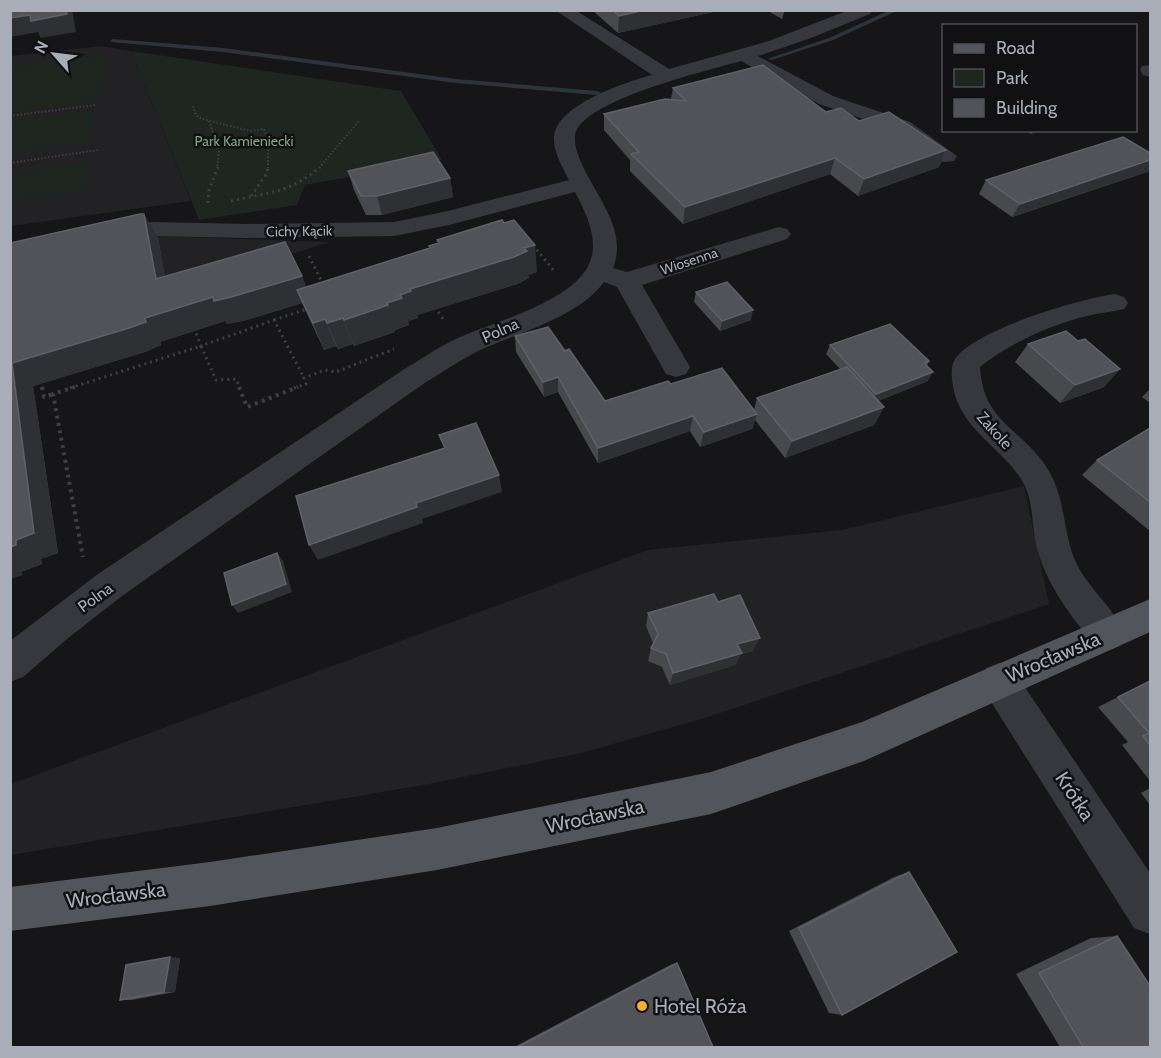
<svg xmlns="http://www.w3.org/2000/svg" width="1161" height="1058" font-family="Cabin,sans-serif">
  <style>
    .built { fill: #222225 }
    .green { fill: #1e261f }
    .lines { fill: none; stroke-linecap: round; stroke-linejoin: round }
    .stream { fill: #2c353c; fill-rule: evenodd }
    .path-far2 { stroke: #3d3f44; stroke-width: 2; stroke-dasharray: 1.5 2; stroke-linecap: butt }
    .path-far1 { stroke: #3d3f44; stroke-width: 3; stroke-dasharray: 2 4; stroke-linecap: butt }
    .path { stroke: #3d3f44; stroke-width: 4; stroke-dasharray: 3 4.5; stroke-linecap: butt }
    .minor { fill: #37383d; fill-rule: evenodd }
    .major { fill: #53555c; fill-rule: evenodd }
    .wall { fill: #47494d }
    .shaded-wall { fill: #2f3033 }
    .building { fill: #525359; stroke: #5f6168; stroke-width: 1.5 }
    .poi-dot { fill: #f2b134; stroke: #111113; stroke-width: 2 }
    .labels { text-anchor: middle; stroke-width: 5; stroke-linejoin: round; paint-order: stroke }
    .far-park-label { font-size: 14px; fill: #7fa381; stroke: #111113 }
    .far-street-label { font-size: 14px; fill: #a8adb8; stroke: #111113 }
    .street-label { font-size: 16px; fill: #a8adb8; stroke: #111113 }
    .near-street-label { font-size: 20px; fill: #a8adb8; stroke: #111113 }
    .near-poi-label { font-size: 20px; fill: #a8adb8; stroke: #111113; text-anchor: start }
  </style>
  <rect width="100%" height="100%" fill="#161618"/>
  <g class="built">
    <path d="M 102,46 L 131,51 L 191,201 L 11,226 L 10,56 Z"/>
    <path d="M 157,236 L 330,242 L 11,340 L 10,253 Z"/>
    <path d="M 1024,486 L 1049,604 L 705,718 L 581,753 L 429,784 L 11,855 L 11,784 L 648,550 L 842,530 Z"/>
  </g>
  <g class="green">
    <path d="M 131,51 L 401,91 L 442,160 L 305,185 L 297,205 L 199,220 Z"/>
    <path d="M 108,55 L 99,101 L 11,113 L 11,67 Z"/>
    <path d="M 94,111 L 88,143 L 11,154 L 11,121 Z"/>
    <path d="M 92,162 L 86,190 L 11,201 L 11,173 Z"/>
  </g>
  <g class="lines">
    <g class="stream">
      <path d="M 890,10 L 899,10 L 833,40 L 772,60 L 767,59 L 829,38 Z"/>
      <path d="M 113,39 L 223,48 L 456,79 L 597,91 L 601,93 L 597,95 L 456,83 L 223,52 L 111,42 L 110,41 Z"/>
    </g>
    <g class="path-far2">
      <path d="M 193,106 L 196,115 L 202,119 L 251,131 L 264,129 L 268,140 L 268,168"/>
      <path d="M 10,116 L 95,105"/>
      <path d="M 209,121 L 219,150 L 217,168"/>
      <path d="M 10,163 L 98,150"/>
      <path d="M 319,168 L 359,121"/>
    </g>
    <g class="path-far1">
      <path d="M 251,196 L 267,173 L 268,167"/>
      <path d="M 231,201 C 269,192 288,194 320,167"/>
      <path d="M 208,203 L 209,190 L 218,167"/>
      <path d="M 533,245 L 555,272"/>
      <path d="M 309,256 L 323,284"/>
      <path d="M 435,307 L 445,322"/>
      <path d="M 274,320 L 310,308"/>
      <path d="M 194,328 L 201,346 L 274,320 L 304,378"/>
      <path d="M 41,381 L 42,388"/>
      <path d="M 70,388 L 201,346 L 216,380 L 236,379 L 240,388"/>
      <path d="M 294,388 L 306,384 L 304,378 L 325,370 L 336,372 L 394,349"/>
    </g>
    <g class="path">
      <path d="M 42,387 L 44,397 L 53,394"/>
      <path d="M 75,387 L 53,394 L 83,557"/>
      <path d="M 239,387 L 247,407 L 298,387"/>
    </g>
    <g class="minor">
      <path d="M 555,10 L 575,10 L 669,69 L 769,41 L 849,10 L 872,10 L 870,14 L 811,38 L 758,56 L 833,96 L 910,122 L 957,156 L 954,161 L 946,162 L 938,161 L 896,130 L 819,104 L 741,61 C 710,70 578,101 575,136 C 573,158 598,191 607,211 C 616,229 621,249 613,268 L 627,272 L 779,227 L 787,229 L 791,234 L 787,239 L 642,285 L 690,367 L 686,374 L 676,377 L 666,374 L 617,287 L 604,282 C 579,317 517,333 478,351 C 460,360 443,372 426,382 L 122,596 L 67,639 L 23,677 L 10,682 L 10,641 L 98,574 L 406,368 C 423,358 440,346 458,338 C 494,322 575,301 590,262 C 599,239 586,213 575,192 L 449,225 L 394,236 L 246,238 L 154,236 L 108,240 L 100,238 L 96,233 L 100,228 L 154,222 L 246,224 L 394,222 L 448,211 L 569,180 C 563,168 553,152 554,137 C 556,105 626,82 652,75 Z"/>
      <path d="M 1150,65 L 1150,77 L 1143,75 L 1140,70 L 1142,66 Z"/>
      <path d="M 1115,294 L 1124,297 L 1128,303 L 1124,309 C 1112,312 1099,313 1087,316 C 1050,325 1010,343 980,367 C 983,424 1023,428 1049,471 C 1065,499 1063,529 1074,558 C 1086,587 1113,606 1125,634 L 1120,646 L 1107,651 C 1103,649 1097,648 1094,646 C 1090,643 1086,636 1083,631 C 1063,605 1043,576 1036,544 C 1032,525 1033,504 1025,486 C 1008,453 971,436 957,401 C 953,390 949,371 954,361 C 969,331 1082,298 1115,294 Z"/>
      <path d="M 999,663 L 1012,668 L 1150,873 L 1150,934 L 1134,928 L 986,694 L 980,681 L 986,668 Z"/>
    </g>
    <path class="major" d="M 1150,599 L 1150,632 L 864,761 L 711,814 L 437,870 L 210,906 L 10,931 L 10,887 L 210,862 L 437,828 L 711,772 L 862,722 Z"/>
  </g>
  <g class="wall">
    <path d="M 592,10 L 722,10 L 618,33 Z"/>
    <path d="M 766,10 L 787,10 L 784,12 L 782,19 Z"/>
    <path d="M 673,88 L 826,112 L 859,121 L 946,150 L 939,167 L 858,196 L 830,174 L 683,224 L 630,171 L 630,160 L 604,130 L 604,114 L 671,99 Z"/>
    <path d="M 1025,130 L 1041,130 L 1031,134 Z"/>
    <path d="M 1150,153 L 1150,171 L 1012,217 L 979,194 L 986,180 Z"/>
    <path d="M 348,171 L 450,178 L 453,197 L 382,215 L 366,215 L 354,190 Z"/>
    <path d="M 158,238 L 165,277 L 307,287 L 429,248 L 429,246 L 438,243 L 437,240 L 537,272 L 528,275 L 529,278 L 517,284 L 417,315 L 418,318 L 408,321 L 409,325 L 395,330 L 395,332 L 354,346 L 353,344 L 338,349 L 336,346 L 324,350 L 302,303 L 243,321 L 227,324 L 225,321 L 160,342 L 161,345 L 145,352 L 33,386 L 58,553 L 41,559 L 42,564 L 21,572 L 22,575 L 10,579 L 10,243 Z"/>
    <path d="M 696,292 L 751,320 L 720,331 L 694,302 Z"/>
    <path d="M 515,336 L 565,351 L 605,401 L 671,384 L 754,410 L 757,398 L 840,369 L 826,354 L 830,345 L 929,361 L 927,366 L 928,381 L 878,401 L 884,407 L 874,425 L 785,458 L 755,420 L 752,429 L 700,447 L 690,431 L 598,463 L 558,392 L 544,397 L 516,352 Z"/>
    <path d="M 1078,341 L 1120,369 L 1104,387 L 1060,403 L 1015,362 L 1028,344 Z"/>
    <path d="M 1150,389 L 1150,403 L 1142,397 Z"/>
    <path d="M 1150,428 L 1150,531 L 1082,475 L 1097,460 Z"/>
    <path d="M 718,602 L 753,651 L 741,654 L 735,665 L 670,685 L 662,667 L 648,661 L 651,648 L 653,643 L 646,626 L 648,613 Z"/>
    <path d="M 1150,681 L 1150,781 L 1122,745 L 1128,742 L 1098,707 Z"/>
    <path d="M 1150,788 L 1150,805 L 1141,793 Z"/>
    <path d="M 909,872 L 842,1015 L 829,1013 L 789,931 L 894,877 Z"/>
    <path d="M 1117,936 L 1150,1047 L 1060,1047 L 1016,974 L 1091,938 Z"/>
    <path d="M 180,958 L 175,992 L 132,1000 L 120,1000 Z"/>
    <path d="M 677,963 L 713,1047 L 514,1047 L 672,964 Z"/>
  </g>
  <g class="shaded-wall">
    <path d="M 66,10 L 72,10 L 76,32 L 41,38 L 38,32 L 10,37 L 10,18 L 30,15 Z"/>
    <path d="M 645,10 L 722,10 L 618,33 L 619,16 Z"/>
    <path d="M 1033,130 L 1041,130 L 1031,134 Z"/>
    <path d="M 946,150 L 939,167 L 858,196 L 864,179 Z"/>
    <path d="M 835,158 L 830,174 L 683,224 L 685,207 Z"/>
    <path d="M 1150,160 L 1150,171 L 1012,217 L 1020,204 Z"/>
    <path d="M 450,178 L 453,197 L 382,215 L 377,196 Z"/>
    <path d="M 144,214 L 158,238 L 170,303 L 156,279 Z"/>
    <path d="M 535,245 L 537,272 L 528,275 L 529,278 L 517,284 L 417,315 L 418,318 L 408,321 L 409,325 L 395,330 L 395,332 L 354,346 L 344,320 L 387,303 L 410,289 Z"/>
    <path d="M 302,276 L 312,300 L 297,290 L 302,303 L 243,321 L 227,324 L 225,321 L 160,342 L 161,345 L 145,352 L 33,386 L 58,553 L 41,559 L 42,564 L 21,572 L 22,575 L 10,579 L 12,363 L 145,318 L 213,297 Z"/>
    <path d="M 753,310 L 751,320 L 720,331 L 722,321 Z"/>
    <path d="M 343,318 L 353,344 L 338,349 L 327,323 Z"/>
    <path d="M 325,319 L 336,346 L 324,350 L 313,323 Z"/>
    <path d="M 1120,369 L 1104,387 L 1060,403 L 1075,385 Z"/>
    <path d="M 933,372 L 928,381 L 872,403 L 876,394 Z"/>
    <path d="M 558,377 L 558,392 L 544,397 L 543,382 Z"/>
    <path d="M 884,407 L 874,425 L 785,458 L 792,441 Z"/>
    <path d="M 757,414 L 752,429 L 700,447 L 704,432 Z"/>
    <path d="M 693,416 L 690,431 L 598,463 L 598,448 Z"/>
    <path d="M 499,475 L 502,492 L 422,519 L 423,523 L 318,560 L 309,545 L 416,503 Z"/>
    <path d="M 277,553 L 283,561 L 292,592 L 238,613 L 232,605 Z"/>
    <path d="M 760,638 L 753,651 L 741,654 L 735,665 L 670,685 L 673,673 L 737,644 Z"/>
    <path d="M 170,957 L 180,958 L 175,992 L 164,992 Z"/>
  </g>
  <g class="building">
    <path d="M 10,10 L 66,10 L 67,14 L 31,21 L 30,15 L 10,18 Z"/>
    <path d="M 613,10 L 645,10 L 619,16 Z"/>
    <path d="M 763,65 L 826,112 L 841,108 L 859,121 L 889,112 L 946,150 L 864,179 L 835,158 L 685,207 L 631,154 L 639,152 L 604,114 L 665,99 L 686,101 L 673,88 Z"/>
    <path d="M 1123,137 L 1150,153 L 1150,160 L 1020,204 L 986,180 Z"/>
    <path d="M 433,152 L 450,178 L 377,196 L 361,196 L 348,171 Z"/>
    <path d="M 140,214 L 144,214 L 156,279 L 285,242 L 302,276 L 231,297 L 214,301 L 213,297 L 145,318 L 146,322 L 129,328 L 12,363 L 34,533 L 16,540 L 16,545 L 10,547 L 10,243 Z"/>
    <path d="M 502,220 L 504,223 L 514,220 L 535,245 L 524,248 L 527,251 L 514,257 L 410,289 L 411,291 L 400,295 L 402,298 L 387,303 L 388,305 L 344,320 L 343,318 L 327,323 L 325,319 L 313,323 L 297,290 L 430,248 L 429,246 L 439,243 L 437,240 Z"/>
    <path d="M 727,282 L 753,310 L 722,321 L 696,292 Z"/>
    <path d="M 890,324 L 929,361 L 924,363 L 933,372 L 876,394 L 830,345 Z"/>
    <path d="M 548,327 L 565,351 L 569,349 L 605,401 L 668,381 L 671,384 L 722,368 L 757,414 L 704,432 L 693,416 L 598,448 L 558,377 L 543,382 L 515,336 Z"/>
    <path d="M 1066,331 L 1078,341 L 1085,339 L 1120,369 L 1075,385 L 1028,344 Z"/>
    <path d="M 847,367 L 884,407 L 792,441 L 757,398 Z"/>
    <path d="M 476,423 L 499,475 L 416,503 L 417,507 L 309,545 L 296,496 L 445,448 L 439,435 Z"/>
    <path d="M 1150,428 L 1150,502 L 1097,460 Z"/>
    <path d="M 277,553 L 286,584 L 232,605 L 224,573 Z"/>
    <path d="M 714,594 L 718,602 L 740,595 L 760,638 L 737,644 L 742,653 L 673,673 L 666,654 L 651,648 L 658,634 L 648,613 Z"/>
    <path d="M 1150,681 L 1150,745 L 1143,736 L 1149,733 L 1118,697 Z"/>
    <path d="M 909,872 L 957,952 L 842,1015 L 799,928 Z"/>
    <path d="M 1117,936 L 1150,986 L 1150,1047 L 1083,1047 L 1039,973 Z"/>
    <path d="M 170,957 L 164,992 L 120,1000 L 126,965 Z"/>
    <path d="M 677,963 L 713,1047 L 518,1047 Z"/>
  </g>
  <circle class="poi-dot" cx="642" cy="1006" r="6"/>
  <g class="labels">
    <g class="far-park-label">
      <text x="244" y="146">Park Kamieniecki</text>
    </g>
    <g class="far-street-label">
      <text transform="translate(299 231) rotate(-1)" y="5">Cichy Kącik</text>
      <text transform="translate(689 261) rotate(-18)" y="5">Wiosenna</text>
    </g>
    <g class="street-label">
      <text transform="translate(500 330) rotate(-24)" y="6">Polna</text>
      <text transform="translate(995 430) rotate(48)" y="6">Zakole</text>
      <text transform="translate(95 597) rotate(-36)" y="6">Polna</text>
    </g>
    <g class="near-street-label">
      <text transform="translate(1053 657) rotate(-23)" y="7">Wrocławska</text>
      <text transform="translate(1075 796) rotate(57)" y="7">Krótka</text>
      <text transform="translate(595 816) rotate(-12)" y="7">Wrocławska</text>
      <text transform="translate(116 895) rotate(-7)" y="7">Wrocławska</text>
    </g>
    <g class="near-poi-label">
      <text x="654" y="1013">Hotel Róża</text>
    </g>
  </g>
  <rect width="1161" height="1058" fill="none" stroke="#a8adb8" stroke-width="24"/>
  <rect x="942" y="24" width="195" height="108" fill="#111113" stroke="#4d4f55" stroke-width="1.5"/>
  <rect x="954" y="44" width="30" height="9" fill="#53555c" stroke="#4d4f55" stroke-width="1.5"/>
  <text x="996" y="54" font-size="18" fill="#a8adb8">Road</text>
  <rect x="954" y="69" width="30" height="18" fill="#1e261f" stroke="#4d4f55" stroke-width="1.5"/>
  <text x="996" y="84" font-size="18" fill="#a8adb8">Park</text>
  <rect x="954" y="99" width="30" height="18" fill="#525359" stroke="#4d4f55" stroke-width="1.5"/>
  <text x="996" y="114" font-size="18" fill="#a8adb8">Building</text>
  <g transform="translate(54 54) rotate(298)" stroke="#111113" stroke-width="4.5" paint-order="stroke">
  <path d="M0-4.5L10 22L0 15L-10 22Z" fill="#a8adb8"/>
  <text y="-9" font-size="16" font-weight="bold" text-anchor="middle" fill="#a8adb8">N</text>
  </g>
</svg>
